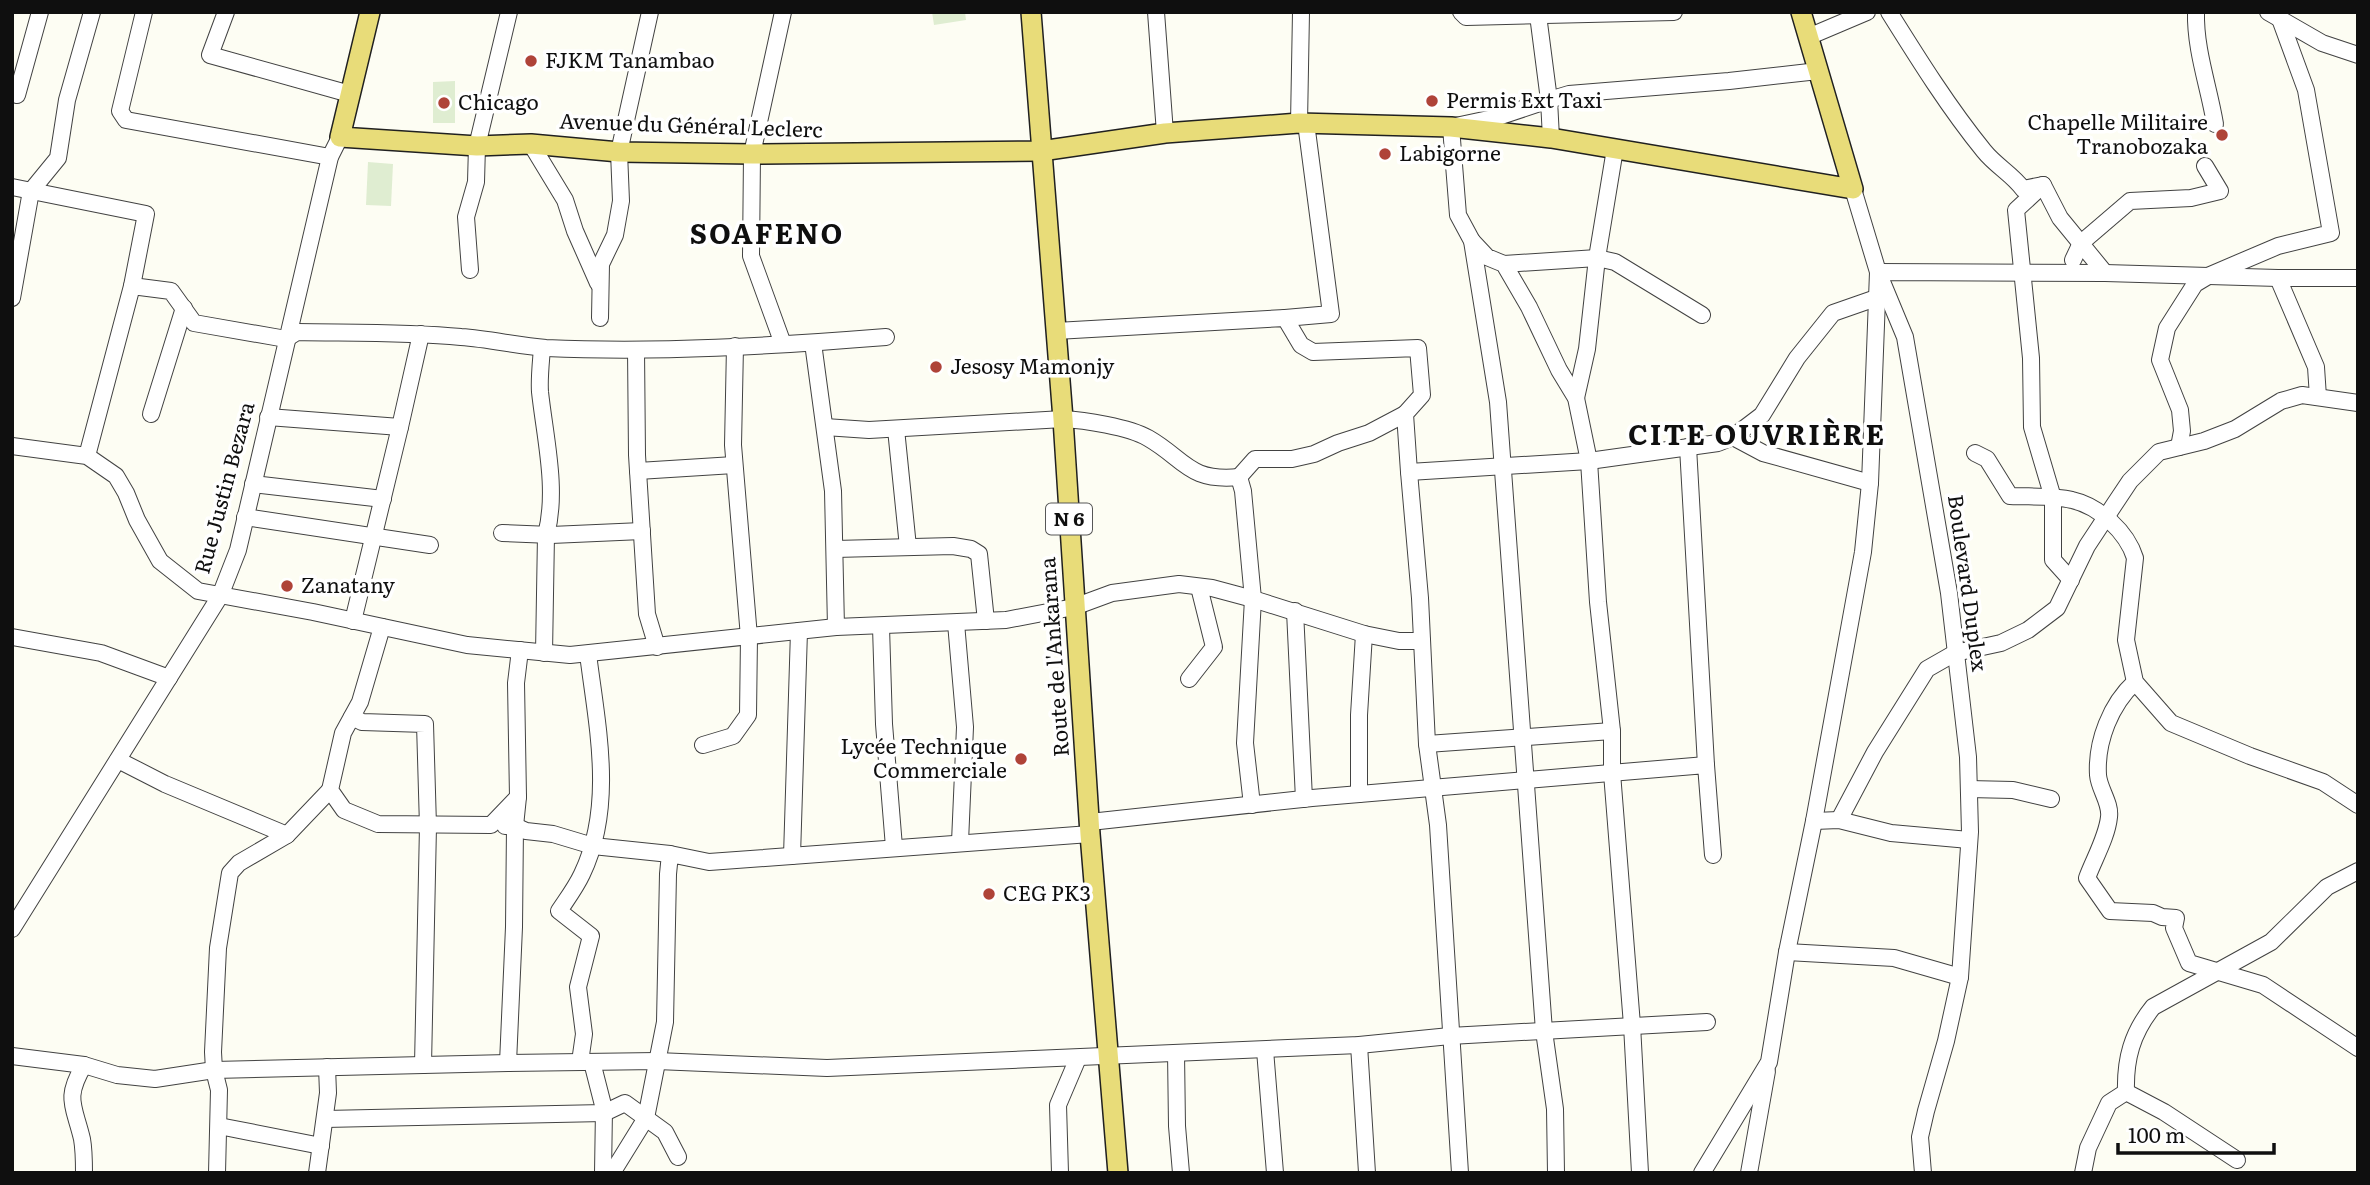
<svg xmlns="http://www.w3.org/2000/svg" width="2370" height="1185" font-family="Literata,serif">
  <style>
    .pitch { fill: #dfedd1 }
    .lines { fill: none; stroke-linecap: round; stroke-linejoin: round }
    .minor-casing { stroke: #424242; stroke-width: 18 }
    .major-casing { stroke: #202020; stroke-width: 22 }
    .minor { stroke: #fff; stroke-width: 16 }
    .major { stroke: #e8dc79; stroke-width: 19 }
    .poi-dot { fill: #af4338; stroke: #fff; stroke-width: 2.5 }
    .labels { text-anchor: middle; stroke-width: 7; stroke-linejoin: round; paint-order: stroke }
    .shield { fill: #fff; stroke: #575757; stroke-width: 2 }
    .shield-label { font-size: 19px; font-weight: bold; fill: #0f0f0f }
    .poi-label { font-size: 21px; fill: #0f0f0f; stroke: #fff; text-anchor: start }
    .street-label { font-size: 21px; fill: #0f0f0f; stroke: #fff }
    .district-label { font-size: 28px; font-weight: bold; letter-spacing: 2px; fill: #0f0f0f; stroke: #fff }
  </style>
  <rect width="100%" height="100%" fill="#fdfdf3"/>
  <g class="pitch">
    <path d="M 932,12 L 965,12 L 966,20 L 934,25 Z"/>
    <path d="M 455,81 L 455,123 L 433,123 L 433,82 Z"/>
    <path d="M 368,162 L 393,164 L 391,206 L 366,205 Z"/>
  </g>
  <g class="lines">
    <g class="minor-casing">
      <g id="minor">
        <path d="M 144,12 L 120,111 L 126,120 L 330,157"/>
        <path d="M 226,12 L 210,55 L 350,94"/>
        <path d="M 1156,12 L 1165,133"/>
        <path d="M 1461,12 L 1466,17 L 1674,12"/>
        <path d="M 1889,12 C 1919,60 1949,108 1984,151 C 1996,166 2012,174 2023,189 L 2043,185 L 2060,218 L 2105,273"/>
        <path d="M 2196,12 C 2195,50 2209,87 2215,124"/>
        <path d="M 2268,12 L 2322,43 L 2358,55"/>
        <path d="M 1538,15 L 1549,100 L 1498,117 L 1451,127 L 1458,215 L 1472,241 L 1498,402 L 1544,1031 L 1555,1109 L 1556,1173"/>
        <path d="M 1808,37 L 1867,12"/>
        <path d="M 17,95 L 40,12"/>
        <path d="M 1299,123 L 1301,12"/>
        <path d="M 1551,138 L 1549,100 L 1569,94 L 1729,81 L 1818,71"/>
        <path d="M 531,144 L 565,200 L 575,231 L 598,283"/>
        <path d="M 2043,185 L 2016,210 L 2031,358 L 2032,427 L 2053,498 L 2053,560 L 2071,580"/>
        <path d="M 12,187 L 146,214 L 132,286"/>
        <path d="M 1853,189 L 1878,272 L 1905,337 L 1949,593 L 1968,757 L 1970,832 L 1960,977 L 1946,1041 L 1926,1111 L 1920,1137 L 1923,1173"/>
        <path d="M 1472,241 L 1487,257 L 1504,264 L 1529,307 L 1559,370 L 1576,398 L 1589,461 L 1598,602 L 1612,731 L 1612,773 L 1632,1025 L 1640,1173"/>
        <path d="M 2073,260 L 2081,243 L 2130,201 L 2191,198 L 2220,191 L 2205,166"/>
        <path d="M 1504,264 L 1597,258 L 1615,262 L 1702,315"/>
        <path d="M 470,270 L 466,217 L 476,182 L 477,146 L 509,12"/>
        <path d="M 2278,278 L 2316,367 L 2318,397"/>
        <path d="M 12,298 L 31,191 L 58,158 L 67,100 L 92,12"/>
        <path d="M 600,318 L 601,264 L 615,235 L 621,201 L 619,152 L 650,12"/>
        <path d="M 1285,318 L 1331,314 L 1306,123"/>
        <path d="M 1056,331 L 1285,318 L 1301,345 L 1313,352 L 1418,348 L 1422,395 L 1405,414 L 1409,472"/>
        <path d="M 813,343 L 833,491 L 836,627"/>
        <path d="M 783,344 L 751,256 L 752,154 L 783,12"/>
        <path d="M 542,348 C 541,362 539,378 540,392 C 545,438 558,490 546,535 L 544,653"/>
        <path d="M 636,350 L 637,455 L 647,614 L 657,647"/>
        <path d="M 1576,398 L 1587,349 L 1597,258 L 1615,149"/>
        <path d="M 151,414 L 184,308"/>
        <path d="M 268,417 L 400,427"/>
        <path d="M 825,427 L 869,430 L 1063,419 C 1084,420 1129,427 1148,438 C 1185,459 1188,482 1239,477"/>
        <path d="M 896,429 L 908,547"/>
        <path d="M 1733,437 L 1763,453 L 1870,483"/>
        <path d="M 12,446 L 87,456 L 116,476 L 126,493 L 137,520 L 160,561 L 198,591 L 313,612 L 467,645 L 570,655 L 836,627 L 1006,620 L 1074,607 L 1112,593 L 1179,584 L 1212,588 L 1253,599 L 1364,634 L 1399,641 L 1422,641"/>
        <path d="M 1688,447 L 1706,765"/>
        <path d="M 2179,447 L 2182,431 L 2180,410 L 2160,360 L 2167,328 L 2195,284 L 2210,275 L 2278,246 L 2331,233 L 2306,90 L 2280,19"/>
        <path d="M 1975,453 L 1987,459 L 2010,496 C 2030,497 2053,495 2072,500 C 2099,506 2127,532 2135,558 L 2126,640 L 2135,682 L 2171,723 L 2250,756 L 2323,782 L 2358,805"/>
        <path d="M 87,456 L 132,286 L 171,291 L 194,323 L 286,339 L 297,332 C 352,333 407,332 461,337 C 490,339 518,346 546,348 C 659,353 773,346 886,337"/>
        <path d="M 638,471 L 734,465"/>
        <path d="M 253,484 L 383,499"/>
        <path d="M 245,517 L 430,545"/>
        <path d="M 502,533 L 551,535 L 642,531"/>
        <path d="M 835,549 L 953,546 L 971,549 L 979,554 L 986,621"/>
        <path d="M 1295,611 L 1304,799"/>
        <path d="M 353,621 L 400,427 L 421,334"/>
        <path d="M 956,623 L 965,727 L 960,842"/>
        <path d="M 382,627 L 360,702 L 343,733 L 330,790 L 344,810 L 378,824 L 491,825 L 518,797 L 516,683 L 520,650"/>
        <path d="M 881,627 L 884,724 L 894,847"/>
        <path d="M 12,637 L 101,653 L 169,678"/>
        <path d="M 1189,679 L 1214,647 L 1199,587"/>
        <path d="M 2135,682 C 2111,704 2096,741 2098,775 C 2099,789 2111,803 2109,817 C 2107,837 2094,859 2087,878 L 2110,911 L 2153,913 L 2162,917 L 2176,918 L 2174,928 L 2189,963 L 2263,985 L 2358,1048"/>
        <path d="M 352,717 L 362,722 L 425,724 L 428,826 L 423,1065"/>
        <path d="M 1427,744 L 1612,731"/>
        <path d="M 703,745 L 733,736 L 748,715 L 749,637 L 733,445 L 735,346"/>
        <path d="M 118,760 L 165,784 L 287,835"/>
        <path d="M 1969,789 L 2013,790 L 2051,799"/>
        <path d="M 1359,794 L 1359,715 L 1364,634"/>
        <path d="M 1252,805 L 1245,743 L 1253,599 L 1243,491 L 1239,477 L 1255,459 L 1292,459 L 1314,454 L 1338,443 L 1369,433 L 1405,414"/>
        <path d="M 1839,820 L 1875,752 L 1927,669 L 1955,653 L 2001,643 L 2028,630 L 2057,608 L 2087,546 L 2114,505 L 2130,481 L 2159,452 L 2204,441 L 2235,429 L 2281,401 L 2302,395 L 2358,403"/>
        <path d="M 1814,821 L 1839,820 L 1891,833 L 1969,840"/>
        <path d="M 1090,822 L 1312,798 L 1706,765 L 1713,855"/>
        <path d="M 505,826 L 515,826 L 526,831 L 553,834 L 593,846 L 670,854"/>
        <path d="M 792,856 L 799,631"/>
        <path d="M 12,929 L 220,596 L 238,550 L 330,157 L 340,137"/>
        <path d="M 1787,952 L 1894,958 L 1960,977"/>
        <path d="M 1359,1045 L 1367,1173"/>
        <path d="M 1265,1050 L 1275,1173"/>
        <path d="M 1176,1053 L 1177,1126 L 1181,1173"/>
        <path d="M 12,1056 L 84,1065 L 117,1075 L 155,1079 L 214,1070 L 508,1063 L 657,1061 L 827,1068 L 1359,1045 L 1450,1036 L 1707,1022"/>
        <path d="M 580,1062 L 584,1034 L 578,987 L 591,936 L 559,911 C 567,899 576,887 582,874 C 615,805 597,726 588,654"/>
        <path d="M 592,1062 L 604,1109 L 603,1173"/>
        <path d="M 508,1063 L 514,927 L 515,826 L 518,797"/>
        <path d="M 84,1065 C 64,1099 74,1105 82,1139 C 84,1150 84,1162 84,1173"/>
        <path d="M 2126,1092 L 2164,1112 L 2237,1160"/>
        <path d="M 325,1119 L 604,1113 L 625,1103 L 665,1132 L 678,1157"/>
        <path d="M 219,1126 L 321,1146"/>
        <path d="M 217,1173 L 219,1090 L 214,1070 L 213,1052 L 218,948 L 230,873 L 239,863 L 287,835 L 330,790"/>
        <path d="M 317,1173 L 328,1093 L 327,1067"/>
        <path d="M 612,1173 L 646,1118 L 665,1022 L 668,874 L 670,854 L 709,862 L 1090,834"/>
        <path d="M 1060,1173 L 1058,1105 L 1078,1058"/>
        <path d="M 1460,1173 L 1438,825 L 1427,744 L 1420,598 L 1409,472 L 1589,461 L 1718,443 L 1733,437 L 1762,415 L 1797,358 L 1833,313 L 1876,298"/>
        <path d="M 1702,1173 L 1769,1062 L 1787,952 L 1814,821 L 1863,552 L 1870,483 L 1878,272 L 2105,273 L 2278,278 L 2358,278"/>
        <path d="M 1749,1173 L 1767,1071"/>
        <path d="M 2083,1173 L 2088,1148 L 2109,1103 L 2126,1092 C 2125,1059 2132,1033 2153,1007 L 2271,942 L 2327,887 L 2358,871"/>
      </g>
    </g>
    <g class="major-casing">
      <g id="major">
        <path d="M 370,12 L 340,137 L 477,146 L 531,144 L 619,152 L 752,154 L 1041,151 L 1165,133 L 1299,123 L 1451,127 L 1551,138 L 1853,189 L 1801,12"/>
        <path d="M 1031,12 L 1063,419 L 1090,834 L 1118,1173"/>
      </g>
    </g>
    <use href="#minor" class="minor"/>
    <use href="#major" class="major"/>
  </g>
  <g class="poi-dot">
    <circle cx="531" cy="61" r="7"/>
    <circle cx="1432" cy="101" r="7"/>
    <circle cx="444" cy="103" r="7"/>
    <circle cx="2222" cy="135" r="7"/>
    <circle cx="1385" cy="154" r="7"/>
    <circle cx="936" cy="367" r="7"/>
    <circle cx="287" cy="586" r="7"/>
    <circle cx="1021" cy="759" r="7"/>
    <circle cx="989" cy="894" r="7"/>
  </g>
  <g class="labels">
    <rect class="shield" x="1046" y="503.5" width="46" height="31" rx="5"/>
    <g class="shield-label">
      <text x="1069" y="526">N 6</text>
    </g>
    <g class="poi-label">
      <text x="545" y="68">FJKM Tanambao</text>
      <text x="1446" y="108">Permis Ext Taxi</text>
      <text x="458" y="110">Chicago</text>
      <text x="2208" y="130" text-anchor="end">Chapelle Militaire<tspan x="2208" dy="24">Tranobozaka</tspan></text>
      <text x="1399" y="161">Labigorne</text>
      <text x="950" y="374">Jesosy Mamonjy</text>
      <text x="301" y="593">Zanatany</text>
      <text x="1007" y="754" text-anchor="end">Lycée Technique<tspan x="1007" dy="24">Commerciale</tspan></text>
      <text x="1003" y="901">CEG PK3</text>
    </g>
    <g class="street-label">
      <text transform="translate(691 126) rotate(2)" y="7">Avenue du Général Leclerc</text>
      <text transform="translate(225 488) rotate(-75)" y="7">Rue Justin Bezara</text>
      <text transform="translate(1967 583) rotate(82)" y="7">Boulevard Duplex</text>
      <text transform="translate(1055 657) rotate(-94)" y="7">Route de l'Ankarana</text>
    </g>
    <g class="district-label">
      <text x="767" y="244">SOAFENO</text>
      <text x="1757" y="445">CITE OUVRIÈRE</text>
    </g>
  </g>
  <rect width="2370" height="1185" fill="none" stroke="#0f0f0f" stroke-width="28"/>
  <path d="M2118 1143v10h156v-10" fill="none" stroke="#0f0f0f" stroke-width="3.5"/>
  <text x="2128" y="1143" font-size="21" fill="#0f0f0f" stroke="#ffffff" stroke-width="5" paint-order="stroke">100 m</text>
</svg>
